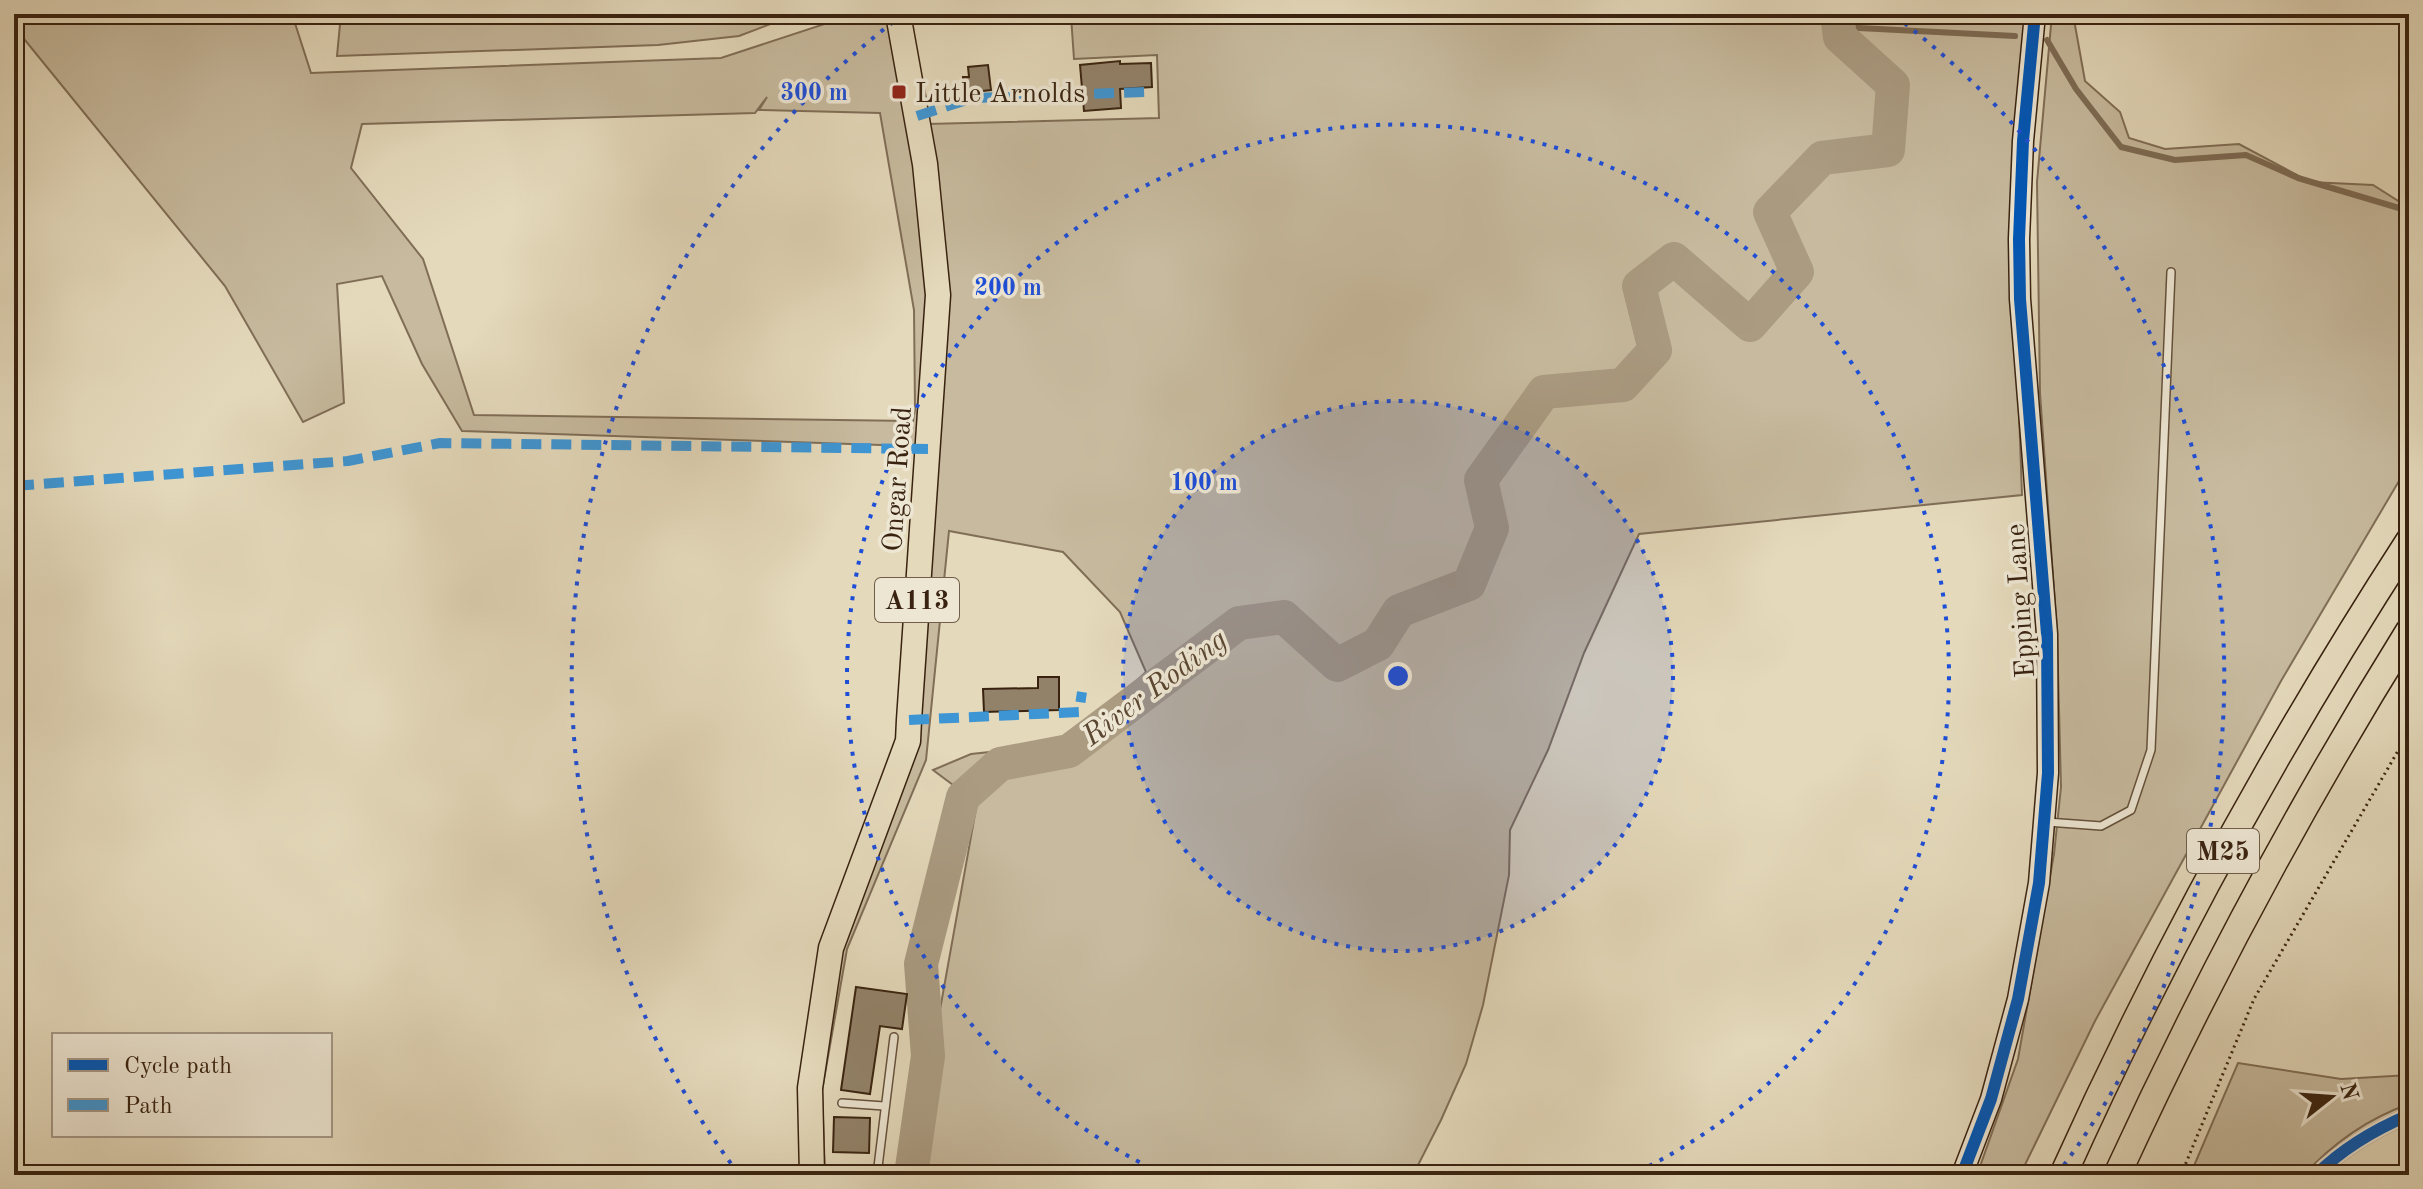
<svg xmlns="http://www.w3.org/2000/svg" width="2423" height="1189" font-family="'Old Standard TT',serif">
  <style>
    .green { fill: #c7ba9e; stroke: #806e57; stroke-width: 2; fill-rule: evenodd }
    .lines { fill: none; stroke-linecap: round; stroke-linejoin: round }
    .stream { stroke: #7d6b54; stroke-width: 6 }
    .river { stroke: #aa9b81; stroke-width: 34 }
    .building { fill: #928269; stroke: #392310; stroke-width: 2 }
    .lane-casing { stroke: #64503b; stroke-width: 10 }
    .street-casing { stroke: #64503b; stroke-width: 17 }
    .secondary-casing { stroke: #392310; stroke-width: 23 }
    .primary-casing { stroke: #392310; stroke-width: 27 }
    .highway-casing { stroke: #392310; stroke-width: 29 }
    .path { stroke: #392310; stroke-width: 3; stroke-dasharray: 2 4; stroke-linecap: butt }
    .lane { stroke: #ede6d3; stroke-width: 7 }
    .street { stroke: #ede6d3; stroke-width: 14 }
    .secondary { stroke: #ede6d3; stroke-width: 20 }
    .primary { stroke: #e4d9bb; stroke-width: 24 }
    .highway { stroke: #e4d9bb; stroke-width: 26 }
    .quiet { stroke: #3e95d3; stroke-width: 10; stroke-dasharray: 20 10; stroke-linecap: butt }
    .cycleway-casing { stroke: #ede6d3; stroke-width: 17 }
    .cycleway { stroke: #0057b8; stroke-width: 12 }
    .ring { fill: none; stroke: #1d4ed8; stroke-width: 4; stroke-dasharray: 4 8 }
    .poi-dot { fill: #8f2418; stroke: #ede6d3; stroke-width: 3 }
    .labels { text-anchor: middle; stroke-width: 7; stroke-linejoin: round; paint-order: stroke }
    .shield { fill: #ede6d3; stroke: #6f5e4a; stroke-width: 2 }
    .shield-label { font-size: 26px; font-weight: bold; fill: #392310 }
    .poi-label { font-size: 28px; fill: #392310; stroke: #ede6d3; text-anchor: start }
    .street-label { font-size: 28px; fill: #392310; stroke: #ede6d3 }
    .water-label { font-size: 30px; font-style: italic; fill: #5b4732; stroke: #ede6d3 }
    .centre { fill: #1d4ed8; stroke: #ede6d3; stroke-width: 4 }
    .ring-label { font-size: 24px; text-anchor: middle; font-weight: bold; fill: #1d4ed8; stroke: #ede6d3; stroke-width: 7; stroke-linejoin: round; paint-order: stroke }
  </style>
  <rect width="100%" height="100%" fill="#e4d9bb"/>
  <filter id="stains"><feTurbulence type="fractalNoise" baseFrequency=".0025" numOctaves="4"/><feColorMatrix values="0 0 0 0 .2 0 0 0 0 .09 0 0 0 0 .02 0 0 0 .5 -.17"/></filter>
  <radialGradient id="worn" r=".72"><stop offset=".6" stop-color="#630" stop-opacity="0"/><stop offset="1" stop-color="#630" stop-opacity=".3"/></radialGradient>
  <g class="green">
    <path d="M 14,14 L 292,14 L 311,73 L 721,58 L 855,14 L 2026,14 L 2012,219 L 2022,495 L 1639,534 L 1584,653 L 1548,750 L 1510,830 L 1509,875 L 1483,1005 L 1466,1064 L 1441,1120 L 1413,1175 L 920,1175 L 938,1021 L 977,803 L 933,770 L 971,754 L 1067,744 L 1146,672 L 1120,612 L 1063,552 L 949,531 L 926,760 L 847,949 L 822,1091 L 825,1175 L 804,1175 L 802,1091 L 898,738 L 919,443 L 910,446 L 462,431 L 422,364 L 382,276 L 337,284 L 344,403 L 303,422 L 225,286 L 20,34 ZM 1071,16 L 1074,59 L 1157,55 L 1159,118 L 927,124 L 908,21 ZM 767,97 L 759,110 L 880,113 L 914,310 L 915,410 L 913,421 L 474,415 L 423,259 L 351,168 L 362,124 L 755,113 Z"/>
    <path d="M 341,14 L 797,14 L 739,36 L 658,45 L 337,56 Z"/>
    <path d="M 2052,14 L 2073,14 L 2085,81 L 2120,112 L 2129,138 L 2165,149 L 2239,144 L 2310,182 L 2373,185 L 2400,202 L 2409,202 L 2409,464 L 2281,681 L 2095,1021 L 2020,1175 L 1977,1175 L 2018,1059 L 2054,854 L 2061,787 L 2057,632 L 2040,393 L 2037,182 Z"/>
    <path d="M 2238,1063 L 2341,1079 L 2409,1075 L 2409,1104 C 2367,1119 2334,1142 2304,1175 L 2190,1175 Z"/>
  </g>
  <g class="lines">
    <g class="stream">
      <path d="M 1839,27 L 2015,36"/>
      <path d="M 2047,40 L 2076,89 L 2121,147 L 2175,160 L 2246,155 L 2298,178 L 2409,211"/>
      <path d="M 912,1169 L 958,1175"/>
    </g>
    <path class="river" d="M 911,1175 L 928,1056 L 921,964 L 963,797 L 1000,764 L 1069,751 L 1239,623 L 1284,617 L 1337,665 L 1378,644 L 1399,611 L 1469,584 L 1492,528 L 1481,480 L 1544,392 L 1623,385 L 1655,350 L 1639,286 L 1674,259 L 1750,325 L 1797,272 L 1770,212 L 1822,158 L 1888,150 L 1893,85 L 1840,37 L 1837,14"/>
  </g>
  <g class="building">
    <path d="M 1120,61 L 1120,64 L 1151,63 L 1152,87 L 1120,89 L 1121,108 L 1084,111 L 1080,65 Z"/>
    <path d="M 988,65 L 991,90 L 965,93 L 963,77 L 969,77 L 968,67 Z"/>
    <path d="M 1038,677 L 1059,677 L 1059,710 L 984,712 L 983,689 L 1038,688 Z"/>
    <path d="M 856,987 L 907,994 L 902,1029 L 880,1026 L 870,1094 L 841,1090 Z"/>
    <path d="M 834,1117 L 870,1118 L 869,1153 L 833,1152 Z"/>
  </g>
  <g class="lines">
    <g class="lane-casing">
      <g id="lane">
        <path d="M 2047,822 L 2101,826 L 2131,810 L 2151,750 L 2171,272"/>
        <path d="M 842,1103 L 884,1106"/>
        <path d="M 877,1175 L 894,1037"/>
      </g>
    </g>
    <g class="street-casing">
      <path id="street" d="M 2316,1175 C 2341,1150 2376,1129 2409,1115"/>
    </g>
    <g class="secondary-casing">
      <path id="secondary" d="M 1962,1175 L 1991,1099 L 2018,999 L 2039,883 L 2048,773 L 2047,634 L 2020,299 L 2019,239 L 2023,141 L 2035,14"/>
    </g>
    <g class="primary-casing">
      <path id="primary" d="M 812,1175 L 810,1088 L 831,948 L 908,741 L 909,720 L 938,295 L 925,164 L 898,14"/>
    </g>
    <g class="highway-casing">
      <g id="highway">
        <path d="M 2063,1175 C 2162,955 2278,743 2409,541"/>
        <path d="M 2117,1175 C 2203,988 2300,806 2409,631"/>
      </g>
    </g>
    <path class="path" d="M 2181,1175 L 2254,999 L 2409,732"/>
    <use href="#lane" class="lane"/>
    <use href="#street" class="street"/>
    <use href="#secondary" class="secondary"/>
    <use href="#primary" class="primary"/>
    <use href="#highway" class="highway"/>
    <g class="quiet">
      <path d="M 917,116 L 973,98 L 1145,92"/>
      <path d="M 14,486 L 348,461 L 440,443 L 928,449"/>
      <path d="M 909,720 L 1079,712 L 1082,692"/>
    </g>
    <g class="cycleway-casing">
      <g id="cycleway">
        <path d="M 1962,1175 L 1991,1099 L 2018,999 L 2039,883 L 2048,773 L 2047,634 L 2020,299 L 2019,239 L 2023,141 L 2035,14"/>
        <path d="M 2316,1175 C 2341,1150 2376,1129 2409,1115"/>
      </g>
    </g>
    <use href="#cycleway" class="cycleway"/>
  </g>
  <circle cx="1398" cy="676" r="275" fill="#1d4ed8" fill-opacity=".12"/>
  <g class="ring">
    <circle cx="1398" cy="676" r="275"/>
    <path d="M1161 1173A551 551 0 1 1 1635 1173"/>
    <path d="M738 1173A826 826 0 0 1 901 16M1895 16A826 826 0 0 1 2058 1173"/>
  </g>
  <rect class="poi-dot" x="891" y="84" width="16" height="16" rx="4"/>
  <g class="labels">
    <g class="shield">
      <rect x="875" y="578" width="84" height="44" rx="6"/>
      <rect x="2187" y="829" width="72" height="44" rx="6"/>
    </g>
    <g class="shield-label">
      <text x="917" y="609">A113</text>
      <text x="2223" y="860">M25</text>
    </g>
    <g class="poi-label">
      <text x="915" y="102">Little Arnolds</text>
    </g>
    <g class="street-label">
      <text transform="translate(896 479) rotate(-86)" y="10">Ongar Road</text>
      <text transform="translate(2019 601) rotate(-94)" y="10">Epping Lane</text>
    </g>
    <g class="water-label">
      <text transform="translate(1154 687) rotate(-37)" y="10">River Roding</text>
    </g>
  </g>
  <circle cx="1398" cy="676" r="12" class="centre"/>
  <g class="ring-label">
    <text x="814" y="100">300 m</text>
    <text x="1008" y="295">200 m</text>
    <text x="1204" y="490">100 m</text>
  </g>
  <rect width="2423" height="1189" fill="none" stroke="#e4d9bb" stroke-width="48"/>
  <rect x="16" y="16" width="2391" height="1157" fill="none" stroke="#392310" stroke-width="4"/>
  <rect x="24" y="24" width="2375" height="1141" fill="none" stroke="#392310" stroke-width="2"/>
  <rect x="52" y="1033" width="280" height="104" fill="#ede6d3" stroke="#a59885" stroke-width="2"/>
  <rect x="68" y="1059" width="40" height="12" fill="#0057b8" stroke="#a59885" stroke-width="2"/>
  <text x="124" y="1073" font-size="24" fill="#392310">Cycle path</text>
  <rect x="68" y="1099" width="40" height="12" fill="#3e95d3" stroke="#a59885" stroke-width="2"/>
  <text x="124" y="1113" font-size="24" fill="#392310">Path</text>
  <g transform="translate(2331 1097) rotate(73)" stroke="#ede6d3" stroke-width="6" paint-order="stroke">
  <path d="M0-6L14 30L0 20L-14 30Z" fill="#392310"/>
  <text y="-12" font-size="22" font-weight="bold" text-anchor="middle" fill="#392310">N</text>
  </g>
  <rect width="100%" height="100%" filter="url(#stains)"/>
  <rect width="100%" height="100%" fill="url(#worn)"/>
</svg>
